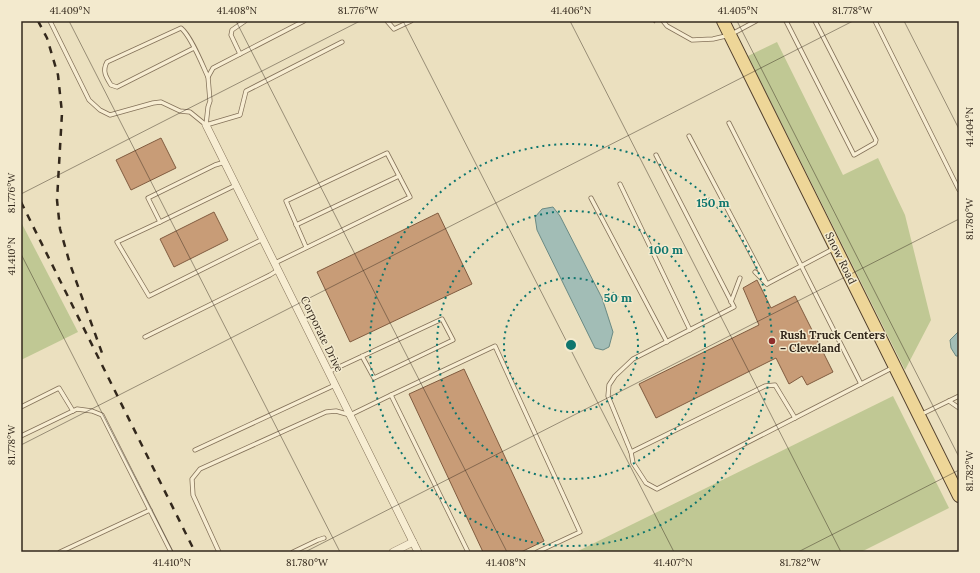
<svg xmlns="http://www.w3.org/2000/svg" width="980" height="573" font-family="Lora,serif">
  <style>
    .green { fill: #c0c894 }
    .water { fill: #a2bdb6; stroke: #6a8a84 }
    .building { fill: #c89c77; stroke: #815c40 }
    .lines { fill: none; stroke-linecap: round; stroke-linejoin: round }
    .lane-casing { stroke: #837159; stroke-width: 5 }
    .street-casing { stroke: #837159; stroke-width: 8 }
    .primary-casing { stroke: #513f2d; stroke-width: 14 }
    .path { stroke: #837159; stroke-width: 1.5; stroke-dasharray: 3 2; stroke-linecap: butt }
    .lane { stroke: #f7edd2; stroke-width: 3.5 }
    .street { stroke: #f7edd2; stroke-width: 7 }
    .primary { stroke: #eed698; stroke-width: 12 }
    .rail { stroke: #33281c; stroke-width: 2.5; stroke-dasharray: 7 7; stroke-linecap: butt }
    .ticks { fill: none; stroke: #33281c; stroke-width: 1; stroke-opacity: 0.45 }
    .ring { fill: none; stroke: #0f766e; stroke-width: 2; stroke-dasharray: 2 4 }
    .poi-dot { fill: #8f2f2c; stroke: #f3eace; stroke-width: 1.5 }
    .labels { text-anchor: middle; stroke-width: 3; stroke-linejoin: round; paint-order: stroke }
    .street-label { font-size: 11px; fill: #33281c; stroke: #f3eace }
    .poi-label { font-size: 11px; font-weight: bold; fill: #33281c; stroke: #f3eace; text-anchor: start }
    .centre { fill: #0f766e; stroke: #f3eace; stroke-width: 2 }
    .ring-label { font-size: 12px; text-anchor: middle; font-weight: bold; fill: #0f766e; stroke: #f3eace; stroke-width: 3; stroke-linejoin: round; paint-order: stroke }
    .neatline { fill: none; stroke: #33281c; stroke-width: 1.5 }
    .ticks-label { font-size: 10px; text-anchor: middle; fill: #33281c }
  </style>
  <rect width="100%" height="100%" fill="#ebe0bf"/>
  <g class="green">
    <path d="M 777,42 L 843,175 L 878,158 L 905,215 L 931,320 L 905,370 L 748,56 Z"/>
    <path d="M 21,222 L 78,332 L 21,360 Z"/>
    <path d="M 893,396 L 949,508 L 861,552 L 576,552 Z"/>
  </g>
  <g class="water">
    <path d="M 553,207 L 560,216 L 602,298 L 613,332 L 609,347 L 603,350 L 595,348 L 537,230 L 535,217 L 542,209 Z"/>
    <path d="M 959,331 L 959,356 L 956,356 L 951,348 L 950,340 Z"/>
  </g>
  <g class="building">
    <path d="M 161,138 L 176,168 L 131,190 L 116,160 Z"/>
    <path d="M 214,212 L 228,240 L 174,267 L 160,239 Z"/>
    <path d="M 438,213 L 472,284 L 350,342 L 317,272 Z"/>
    <path d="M 757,280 L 771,308 L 795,296 L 833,372 L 807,385 L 802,376 L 789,384 L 776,358 L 656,418 L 639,384 L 759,325 L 743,288 Z"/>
    <path d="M 464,369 L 544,541 L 521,552 L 483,552 L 409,394 Z"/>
  </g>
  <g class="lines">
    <g class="lane-casing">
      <g id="lane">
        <path d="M 50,21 L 89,100 L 100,110 L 110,115 L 153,103 L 161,102 L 180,111 L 190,112 L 206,125"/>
        <path d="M 387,21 L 394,29 L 411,21"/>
        <path d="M 663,21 L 667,26 L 692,40 L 713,39 L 730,35 L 756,21"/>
        <path d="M 786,21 L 854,155 L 875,143 L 876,140 L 815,21"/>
        <path d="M 875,21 L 959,190"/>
        <path d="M 194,48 L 117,87 L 111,85 C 106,77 102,71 107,62 L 181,28 C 191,36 202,64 208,77"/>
        <path d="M 240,54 L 231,35 L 232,30 L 245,21"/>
        <path d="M 729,123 L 861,384"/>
        <path d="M 206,125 L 240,115 L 246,91 L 342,42"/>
        <path d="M 206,125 L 208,107 L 210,101 L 208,77 L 213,68 L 304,21"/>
        <path d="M 689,136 L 767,284"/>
        <path d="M 656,155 L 734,307 L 633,359 L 615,376 L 609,385 L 608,396 L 631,452 L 633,463 L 646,483 L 657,489 L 892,368"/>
        <path d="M 225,162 L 215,165 L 148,198 L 160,222 L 236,185"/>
        <path d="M 620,184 L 690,330"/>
        <path d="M 591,198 L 667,342"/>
        <path d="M 160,222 L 117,242 L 149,296 L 263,239"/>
        <path d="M 296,225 L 399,176"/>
        <path d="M 275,263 L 410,197 L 387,153 L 286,201 L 306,247"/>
        <path d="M 755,272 L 767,284 L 833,249"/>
        <path d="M 731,302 L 740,278"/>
        <path d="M 145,337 L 270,275 L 278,270"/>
        <path d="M 328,372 L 339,367 L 442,319 L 453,340 L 374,378 L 362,356"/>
        <path d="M 391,395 L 495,346 L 580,532 L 537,552"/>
        <path d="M 949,401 L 959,408"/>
        <path d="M 21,407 L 59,388 L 73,411"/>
        <path d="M 920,415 L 959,396"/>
        <path d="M 21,436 L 77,409 L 92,411 L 102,415 L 171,552"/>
        <path d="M 195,450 L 335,385"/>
        <path d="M 631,452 L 765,386 L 775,385 L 795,418"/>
        <path d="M 60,552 L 150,510"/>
        <path d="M 219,552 L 193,495 L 192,479 L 200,469 L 326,412 L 336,411 L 350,415 L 391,395 L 468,552"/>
        <path d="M 293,552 L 318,540 L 324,538"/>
      </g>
    </g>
    <g class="street-casing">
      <g id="street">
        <path d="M 206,125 L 418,552"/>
        <path d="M 393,552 L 413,542"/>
      </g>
    </g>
    <g class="primary-casing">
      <path id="primary" d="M 723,21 L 959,496"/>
    </g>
    <path class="path" d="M 653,21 L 655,23"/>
    <use href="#lane" class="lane"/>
    <use href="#street" class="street"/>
    <use href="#primary" class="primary"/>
    <g class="rail">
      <path d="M 38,21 L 47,38 L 58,75 L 62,113 L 57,200 L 60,229 L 70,264 L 102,353"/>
      <path d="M 21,202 L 195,552"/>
    </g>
  </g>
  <path class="ticks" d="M 69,21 L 340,552M 236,21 L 507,552M 403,21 L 674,552M 570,21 L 841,552M 737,21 L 959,457M 904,21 L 959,129M 21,194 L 360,21M 21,254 L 173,552M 21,445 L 853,21M 305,552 L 959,219M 798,552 L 959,470"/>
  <g class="ring">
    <circle cx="571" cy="345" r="67"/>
    <circle cx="571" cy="345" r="134"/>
    <circle cx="571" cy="345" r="201"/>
  </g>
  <circle class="poi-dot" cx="772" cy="341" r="4"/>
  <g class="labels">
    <g class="street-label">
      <text transform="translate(841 258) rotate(64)" y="4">Snow Road</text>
      <text transform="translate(322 334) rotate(64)" y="4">Corporate Drive</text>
    </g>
    <g class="poi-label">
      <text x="780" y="339">Rush Truck Centers<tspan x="780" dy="13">– Cleveland</tspan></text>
    </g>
  </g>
  <circle cx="571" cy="345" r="6" class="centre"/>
  <g class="ring-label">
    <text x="713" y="207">150 m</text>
    <text x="666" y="254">100 m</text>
    <text x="618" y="302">50 m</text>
  </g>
  <rect width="980" height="573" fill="none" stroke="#f3eace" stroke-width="44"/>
  <rect x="22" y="22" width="936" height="529" class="neatline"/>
  <g class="ticks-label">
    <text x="70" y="14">41.409°N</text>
    <text x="237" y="14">41.408°N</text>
    <text x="358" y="14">81.776°W</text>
    <text x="571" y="14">41.406°N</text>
    <text x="738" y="14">41.405°N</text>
    <text x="852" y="14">81.778°W</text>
    <text transform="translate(969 127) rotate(-90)" y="4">41.404°N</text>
    <text transform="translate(11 193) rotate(-90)" y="4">81.776°W</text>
    <text transform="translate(969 219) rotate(-90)" y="4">81.780°W</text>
    <text transform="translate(11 256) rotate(-90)" y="4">41.410°N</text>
    <text transform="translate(11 445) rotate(-90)" y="4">81.778°W</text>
    <text transform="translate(969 471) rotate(-90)" y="4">81.782°W</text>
    <text x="172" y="566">41.410°N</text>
    <text x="307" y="566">81.780°W</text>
    <text x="506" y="566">41.408°N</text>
    <text x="673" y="566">41.407°N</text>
    <text x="800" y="566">81.782°W</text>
  </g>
</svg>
